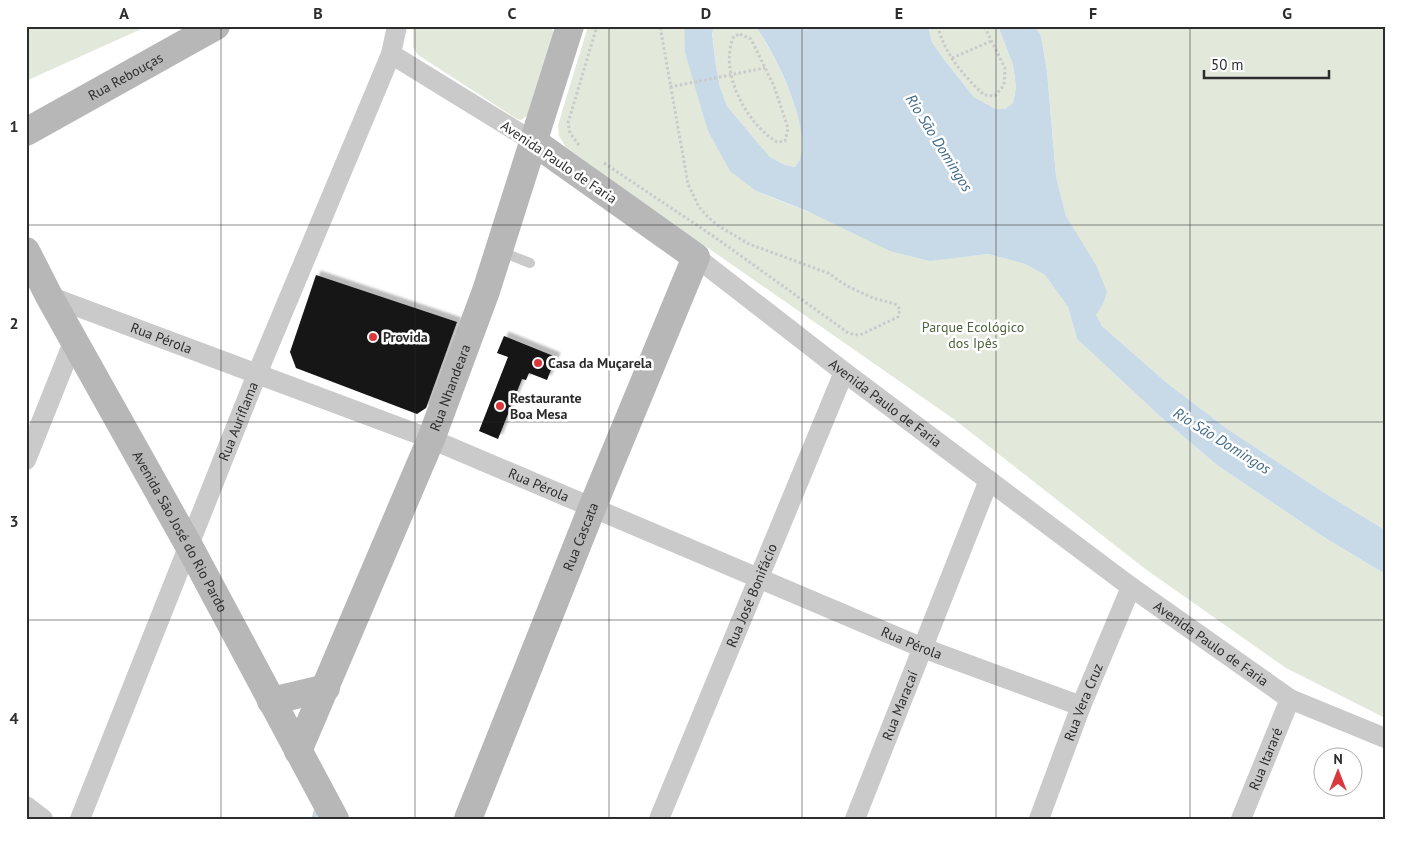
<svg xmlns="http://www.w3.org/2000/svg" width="1411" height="845" font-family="'PT Sans',sans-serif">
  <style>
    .green { fill: #e2e9db }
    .water { fill: #c8dae8 }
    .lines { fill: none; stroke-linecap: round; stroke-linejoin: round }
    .stream { stroke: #c8dae8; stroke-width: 5 }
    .building { fill: #141414; filter: url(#shadow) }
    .path { stroke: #cacaca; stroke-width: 3; stroke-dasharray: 2.5 2.5; stroke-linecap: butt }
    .lane { stroke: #cacaca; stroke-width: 10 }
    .street { stroke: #cacaca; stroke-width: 20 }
    .secondary { stroke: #b7b7b7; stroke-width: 28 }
    .grid { fill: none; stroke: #2d2d2d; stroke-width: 1; stroke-opacity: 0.55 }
    .poi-dot { fill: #d9393c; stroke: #fff; stroke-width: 2 }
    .labels { text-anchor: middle; stroke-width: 5; stroke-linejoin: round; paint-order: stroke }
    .street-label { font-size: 14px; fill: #2d2d2d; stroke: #fff }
    .park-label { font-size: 14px; fill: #4e653d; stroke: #fff }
    .poi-label { font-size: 14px; font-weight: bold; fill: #2d2d2d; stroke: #fff; text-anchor: start }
    .water-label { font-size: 15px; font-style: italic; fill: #406989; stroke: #fff }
    .neatline { fill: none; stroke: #2d2d2d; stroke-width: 2 }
    .grid-label { font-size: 16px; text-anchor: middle; font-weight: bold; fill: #2d2d2d }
  </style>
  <defs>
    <filter id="shadow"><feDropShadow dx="4.5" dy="-4.5" stdDeviation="1" flood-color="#0004"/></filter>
  </defs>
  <rect width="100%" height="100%" fill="#fff"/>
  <g class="green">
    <path d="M 26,26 L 148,26 L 26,81 Z"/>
    <path d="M 413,26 L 550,27 L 554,32 L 530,114 L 521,120 L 517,119 L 418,55 L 413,47 Z"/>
    <path d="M 588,26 L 684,26 L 686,52 L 707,129 L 756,191 L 930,260 L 988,254 L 1025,264 L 1045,275 L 1068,307 L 1077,339 L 1164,420 L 1217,465 L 1322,536 L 1385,574 L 1385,718 L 1286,668 L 1144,568 L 955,420 L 632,195 L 566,147 L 559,136 L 558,125 Z"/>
    <path d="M 714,26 L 755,26 C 773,49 815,134 801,162 C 799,164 797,165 795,167 L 785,165 L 770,157 L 727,106 L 720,87 L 716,66 L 712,32 Z"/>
    <path d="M 928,26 L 998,26 L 1013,65 L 1016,87 L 1013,104 L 1005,109 L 996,109 L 974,97 L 946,62 L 932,42 Z"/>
    <path d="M 1035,26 L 1385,26 L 1385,530 L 1323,492 L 1226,428 L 1167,383 L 1102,326 L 1095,315 L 1103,304 L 1080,240 L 1066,216 L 1056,176 L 1047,71 L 1041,36 Z"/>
  </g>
  <path class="water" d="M 684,26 L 714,26 L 712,33 L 716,66 L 720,87 L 727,106 L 770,157 L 785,165 L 795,167 C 820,142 774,50 755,26 L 928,26 L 932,42 L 946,62 L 974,97 L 996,109 L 1005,109 L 1013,103 L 1016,87 L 1013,65 L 998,26 L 1035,26 L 1041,36 L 1047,71 L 1056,176 L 1066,216 L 1096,265 L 1107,292 L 1103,304 L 1096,315 L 1102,326 L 1167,383 L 1226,428 L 1323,492 L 1385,530 L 1385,574 L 1322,536 L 1217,465 L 1164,420 L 1077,339 L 1068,307 L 1045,275 L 1025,264 L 988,254 L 930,261 L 890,251 L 807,211 L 756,191 L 730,171 L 707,129 L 685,52 Z"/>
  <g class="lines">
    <path class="stream" d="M 314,819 L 317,807"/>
  </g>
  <g class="building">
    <path d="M 316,275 L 457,322 L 426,408 L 417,414 L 296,368 L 290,352 Z"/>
    <path d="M 504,336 L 556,357 L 547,380 L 529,373 L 526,380 L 522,379 L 498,439 L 479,431 L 508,357 L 497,353 Z"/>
  </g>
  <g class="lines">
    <g class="path">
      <path d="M 938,26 C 944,54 964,76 984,95 L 995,96 L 1004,85 L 1005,68 L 984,26"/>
      <path d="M 740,34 L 751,39 L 774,86 L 788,128 L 785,141 L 777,142 C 746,124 718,70 734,36 Z"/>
      <path d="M 952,58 L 991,41"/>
      <path d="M 670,87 L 765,68"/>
      <path d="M 579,145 L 570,133 L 568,123 L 597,26"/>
      <path d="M 604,163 L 716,238 L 847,332 L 855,335 L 862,334 L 898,317 L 900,309 L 895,304 L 873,298 L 847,286 L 828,273 L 749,244 L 717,225 L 707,216 L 699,207 L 688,184 L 660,26"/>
    </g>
    <path class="lane" d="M 499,251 L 530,263"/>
    <g class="street">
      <path d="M 391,54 L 534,142"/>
      <path id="s1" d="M 696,257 L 844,372 L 1131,587 L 1290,699 L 1385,738"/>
      <path id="s2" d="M 49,296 L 431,439 L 923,648 L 1081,706"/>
      <path d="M 26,460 L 74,340"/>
      <path d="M 26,806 L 43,819"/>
      <path id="s3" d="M 80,819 L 257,374 L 391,54 L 397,26"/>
      <path id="s4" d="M 659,819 L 844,372"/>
      <path id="s5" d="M 855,819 L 989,480"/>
      <path id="s6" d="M 1039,819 L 1081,706 L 1131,587"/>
      <path id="s7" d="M 1241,819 L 1290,699"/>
    </g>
    <g class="secondary">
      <path id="s8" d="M 26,132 L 216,26"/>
      <path id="s9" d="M 26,251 L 49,296 L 189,546 L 335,819"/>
      <path d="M 271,701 L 326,688"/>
      <path id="s10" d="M 298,751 L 431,439 L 486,291 L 570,26"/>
      <path id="s11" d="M 468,819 L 592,508 L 696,257 L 534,142"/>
    </g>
  </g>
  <path class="grid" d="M 221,26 L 221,819M 415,26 L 415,819M 609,26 L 609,819M 802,26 L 802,819M 996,26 L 996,819M 1190,26 L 1190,819M 26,225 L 1385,225M 26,422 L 1385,422M 26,620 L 1385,620"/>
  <g class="poi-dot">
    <circle cx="373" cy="337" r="5"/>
    <circle cx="538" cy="363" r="5"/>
    <circle cx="500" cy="406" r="5"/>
  </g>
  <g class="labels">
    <g class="street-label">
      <text dy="5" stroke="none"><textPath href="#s8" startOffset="114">Rua Rebouças</textPath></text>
      <text transform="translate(559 162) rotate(34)" y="5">Avenida Paulo de Faria</text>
      <text dy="5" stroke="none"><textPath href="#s2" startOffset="120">Rua Pérola</textPath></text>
      <text dy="5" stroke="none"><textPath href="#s10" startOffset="394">Rua Nhandeara</textPath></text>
      <text dy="5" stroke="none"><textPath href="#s1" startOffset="239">Avenida Paulo de Faria</textPath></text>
      <text dy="5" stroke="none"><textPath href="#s3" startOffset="428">Rua Auriflama</textPath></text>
      <text dy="5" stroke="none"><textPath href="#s2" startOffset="525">Rua Pérola</textPath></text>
      <text dy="5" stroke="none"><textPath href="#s9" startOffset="320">Avenida São José do Rio Pardo</textPath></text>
      <text dy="5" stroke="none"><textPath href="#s11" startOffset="304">Rua Cascata</textPath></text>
      <text dy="5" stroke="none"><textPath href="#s4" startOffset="242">Rua José Bonifácio</textPath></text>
      <text dy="5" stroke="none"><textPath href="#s2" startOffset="930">Rua Pérola</textPath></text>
      <text dy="5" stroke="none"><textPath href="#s1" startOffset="644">Avenida Paulo de Faria</textPath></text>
      <text dy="5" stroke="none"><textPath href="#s6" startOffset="125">Rua Vera Cruz</textPath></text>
      <text dy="5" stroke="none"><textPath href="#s5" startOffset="122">Rua Maracaí</textPath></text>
      <text dy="5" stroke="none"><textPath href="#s7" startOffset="65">Rua Itararé</textPath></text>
    </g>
    <g class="park-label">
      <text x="973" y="332">Parque Ecológico<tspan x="973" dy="16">dos Ipês</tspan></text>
    </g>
    <g class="poi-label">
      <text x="383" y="342">Provida</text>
      <text x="548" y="368">Casa da Muçarela</text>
      <text x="510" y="403">Restaurante<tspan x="510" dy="16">Boa Mesa</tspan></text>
    </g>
    <g class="water-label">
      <text transform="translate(939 143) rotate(58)" y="5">Rio São Domingos</text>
      <text transform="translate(1222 441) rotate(32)" y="5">Rio São Domingos</text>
    </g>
  </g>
  <rect width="1411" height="845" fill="none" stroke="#ffffff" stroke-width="55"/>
  <g transform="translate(1338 772)"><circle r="24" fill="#ffffff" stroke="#ababab"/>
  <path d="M0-4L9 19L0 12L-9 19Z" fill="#d9393c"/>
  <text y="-8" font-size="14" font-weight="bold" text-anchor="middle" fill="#2d2d2d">N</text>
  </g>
  <path d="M1204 70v8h125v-8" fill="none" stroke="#2d2d2d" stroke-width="2.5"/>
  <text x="1211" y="70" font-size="15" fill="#2d2d2d" stroke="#ffffff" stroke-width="4" paint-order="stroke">50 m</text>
  <rect x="28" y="28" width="1356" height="790" class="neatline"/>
  <g class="grid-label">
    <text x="124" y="19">A</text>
    <text x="318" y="19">B</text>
    <text x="512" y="19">C</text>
    <text x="706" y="19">D</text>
    <text x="899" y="19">E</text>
    <text x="1093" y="19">F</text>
    <text x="1287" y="19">G</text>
    <text x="14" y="132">1</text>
    <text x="14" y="329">2</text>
    <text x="14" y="527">3</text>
    <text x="14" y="724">4</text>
  </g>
</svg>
